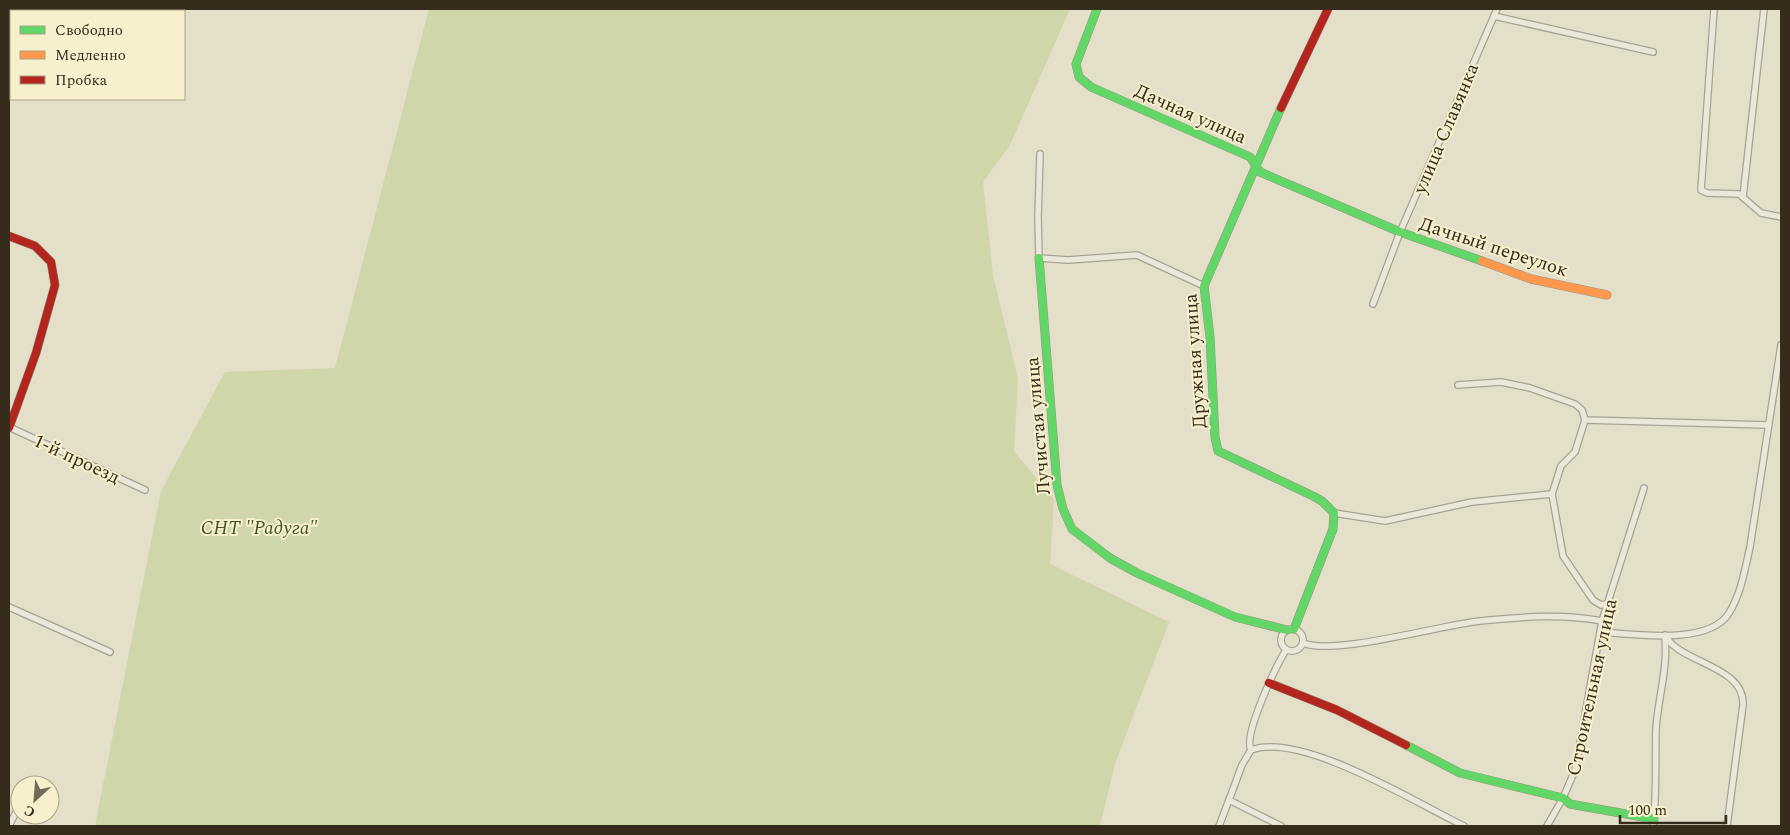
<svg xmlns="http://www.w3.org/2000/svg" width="1790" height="835" font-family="Spectral,serif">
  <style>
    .green { fill: #cfd6a9 }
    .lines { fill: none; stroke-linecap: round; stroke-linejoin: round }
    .street-casing { stroke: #a8a292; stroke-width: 8 }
    .fast-casing { stroke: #979282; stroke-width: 9 }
    .slow-casing { stroke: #979282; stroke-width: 9 }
    .jam-casing { stroke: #979282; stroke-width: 9 }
    .street { stroke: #ebe8da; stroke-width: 5.5 }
    .fast { stroke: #63d668; stroke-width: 8 }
    .slow { stroke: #ff974d; stroke-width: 8 }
    .jam { stroke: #b3261e; stroke-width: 8 }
    .labels { text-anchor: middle; stroke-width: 4; stroke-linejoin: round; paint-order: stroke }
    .street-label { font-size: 19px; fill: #362c1b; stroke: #f7f0cc }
    .park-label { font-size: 19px; font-style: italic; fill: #405320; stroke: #f7f0cc }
  </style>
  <rect width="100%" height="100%" fill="#e3dfc8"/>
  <path class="green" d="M 429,9 L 1070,9 L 1010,145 L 983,182 L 993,275 L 1018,379 L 1014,451 L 1054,500 L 1050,564 L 1169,622 L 1115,764 L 1100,826 L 95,826 L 161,491 L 225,372 L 335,368 Z"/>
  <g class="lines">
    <g class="street-casing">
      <g id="street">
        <path d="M 1714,9 L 1701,190 L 1707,193 L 1739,194 L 1761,213 L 1781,217"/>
        <path d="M 1494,16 L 1653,52"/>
        <path d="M 1040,154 L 1038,217 L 1039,258 L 1068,260 L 1137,255 L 1204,286"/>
        <path d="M 1743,197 L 1764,9"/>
        <path d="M 1373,304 L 1400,232 L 1497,9"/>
        <path d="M 1458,385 L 1501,382 L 1530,388 L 1575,404 L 1582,410 L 1585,420 L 1768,425"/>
        <path d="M 1585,420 L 1575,452 L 1561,466 L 1552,494 L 1563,556 L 1593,600 L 1601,605 L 1607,604"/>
        <path d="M 9,427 L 145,490"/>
        <path d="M 1334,513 L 1385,521 L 1472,502 L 1552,494"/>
        <path d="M 9,607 L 110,652"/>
        <circle cx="1292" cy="640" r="11"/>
        <path d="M 1601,632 C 1633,634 1709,646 1729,613 C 1741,594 1745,569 1750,547 L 1781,345"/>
        <path d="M 1665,635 C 1678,663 1745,665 1743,705 L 1727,826"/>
        <path d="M 1303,643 C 1334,656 1441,625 1480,621 C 1519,617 1564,613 1602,621"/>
        <path d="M 1251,750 C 1243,735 1276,666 1286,650"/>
        <path d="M 1229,800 L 1242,765 L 1251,750 C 1301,731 1416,803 1464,826"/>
        <path d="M 9,826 L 20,804"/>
        <path d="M 1219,826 L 1229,800 L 1281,826"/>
        <path d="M 1547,826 L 1563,798 L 1575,770 L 1602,621 L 1644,488"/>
        <path d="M 1653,826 C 1657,794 1655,762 1656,729 C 1658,698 1668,669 1665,637"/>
      </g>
    </g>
    <g class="fast-casing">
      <g id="fast">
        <path d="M 1097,9 L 1076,64 L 1079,77 L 1091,87 L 1250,157 L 1260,172 L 1400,232 L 1482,261"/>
        <path d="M 1281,108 L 1204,286 L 1210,337 L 1215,437 L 1218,451 L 1313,496 L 1322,501 L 1334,513 L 1333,529 L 1294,629"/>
        <path d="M 1039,258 L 1057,485 L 1063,509 L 1072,529 L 1110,558 L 1137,573 L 1235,617 L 1287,630"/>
        <path d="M 1406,745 L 1460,773 L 1563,798 L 1570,804 L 1654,819"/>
      </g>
    </g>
    <g class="slow-casing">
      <path id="slow" d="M 1482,261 L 1531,279 L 1607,295"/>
    </g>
    <g class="jam-casing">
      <g id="jam">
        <path d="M 1281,108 L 1328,9"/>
        <path d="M 9,236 L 35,246 L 51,262 L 55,285 L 36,353 L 9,428"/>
        <path d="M 1269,683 L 1337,710 L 1406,745"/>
      </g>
    </g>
    <use href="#street" class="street"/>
    <use href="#fast" class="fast"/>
    <use href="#slow" class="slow"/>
    <use href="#jam" class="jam"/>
  </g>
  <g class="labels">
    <g class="street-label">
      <text transform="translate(1191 113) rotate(24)" y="7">Дачная улица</text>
      <text transform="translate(1445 128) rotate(-67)" y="7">улица Славянка</text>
      <text transform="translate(1494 246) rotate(18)" y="7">Дачный переулок</text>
      <text transform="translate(1194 361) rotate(-94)" y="7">Дружная улица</text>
      <text transform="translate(1037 426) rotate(-95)" y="7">Лучистая улица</text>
      <text transform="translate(77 458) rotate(25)" y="7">1-й проезд</text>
      <text transform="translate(1591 687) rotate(-78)" y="7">Строительная улица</text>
    </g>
    <g class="park-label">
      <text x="259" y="534">СНТ "Радуга"</text>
    </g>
  </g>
  <rect width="1790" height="835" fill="none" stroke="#362c1b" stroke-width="20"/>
  <rect x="10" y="10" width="175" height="90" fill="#f7f0cc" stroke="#aaa285"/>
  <rect x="20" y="26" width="25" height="8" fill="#63d668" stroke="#aaa285"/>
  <text x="55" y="35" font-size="15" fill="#362c1b">Свободно</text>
  <rect x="20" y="51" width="25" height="8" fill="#ff974d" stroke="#aaa285"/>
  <text x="55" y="60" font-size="15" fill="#362c1b">Медленно</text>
  <rect x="20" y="76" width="25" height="8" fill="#b3261e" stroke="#aaa285"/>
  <text x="55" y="85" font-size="15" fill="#362c1b">Пробка</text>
  <g transform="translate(35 800) rotate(206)"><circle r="24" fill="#f7f0cc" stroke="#aaa285"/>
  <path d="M0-4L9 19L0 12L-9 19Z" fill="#736b58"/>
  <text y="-8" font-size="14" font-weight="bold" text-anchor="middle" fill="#362c1b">С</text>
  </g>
  <path d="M1620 815v8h106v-8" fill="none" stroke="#362c1b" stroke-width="2.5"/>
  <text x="1628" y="815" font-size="15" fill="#362c1b" stroke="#f7f0cc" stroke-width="4" paint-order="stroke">100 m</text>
</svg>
